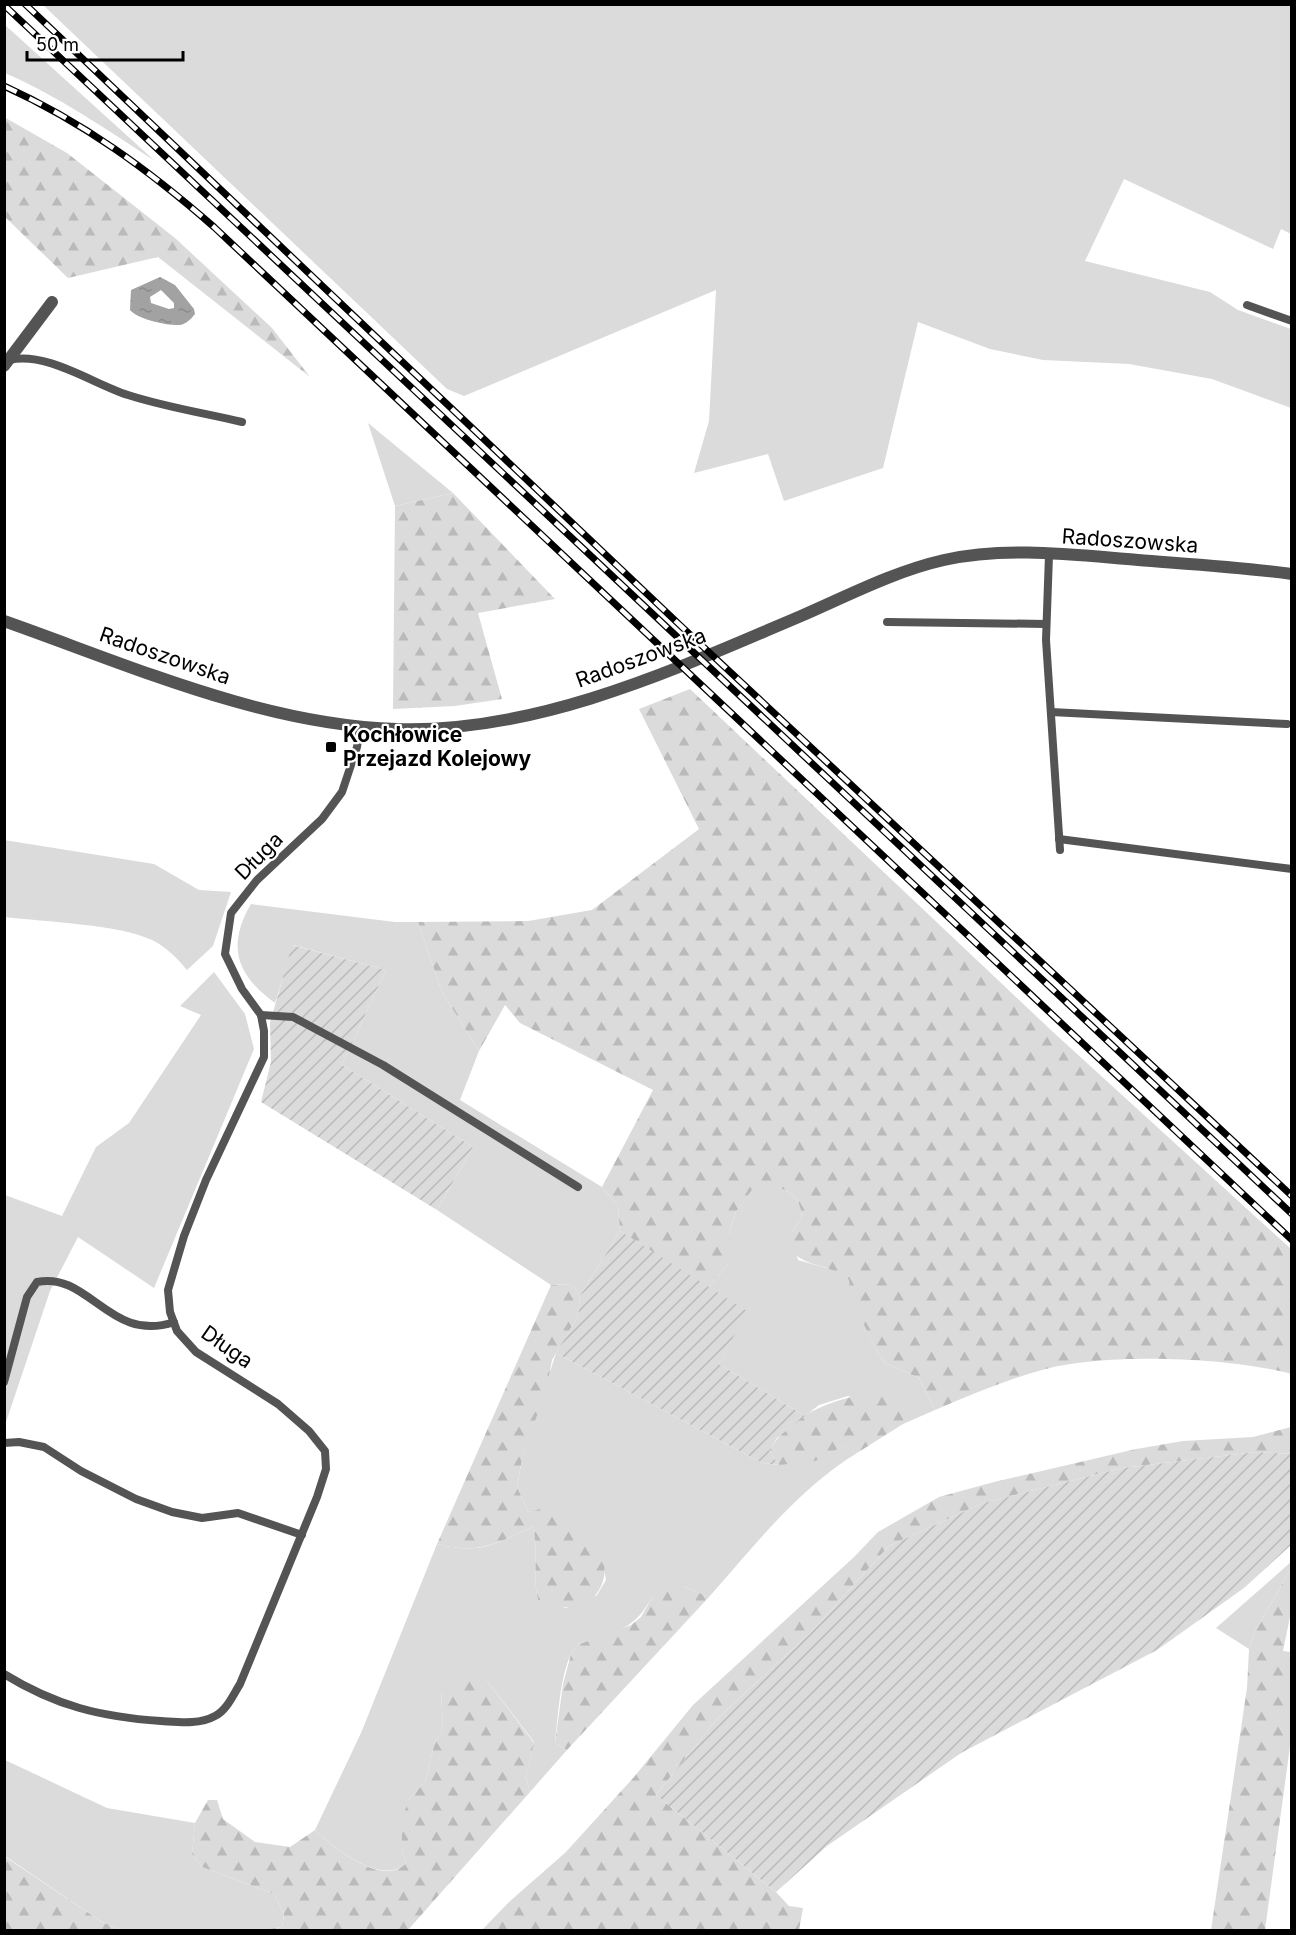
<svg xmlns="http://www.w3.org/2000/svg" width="1296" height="1935" font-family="Inter,sans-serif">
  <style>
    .grass { fill: #dbdbdb }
    .forest { fill: url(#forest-firs) }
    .garden { fill: url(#garden-furrows) }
    .water { fill: url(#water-ripples); fill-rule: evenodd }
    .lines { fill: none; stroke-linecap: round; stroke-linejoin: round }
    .service { stroke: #545454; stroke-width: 8 }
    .minor { stroke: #545454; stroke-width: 12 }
    .tertiary { stroke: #545454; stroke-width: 12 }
    .rail-casing { stroke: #000; stroke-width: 7 }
    .rail { stroke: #fff; stroke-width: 4.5; stroke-dasharray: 14; stroke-linecap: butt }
    .poi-dot { fill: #000; stroke: #fff; stroke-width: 2 }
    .labels { text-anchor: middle; stroke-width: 4.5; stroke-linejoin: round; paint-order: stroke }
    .street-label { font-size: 21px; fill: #000; stroke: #fff }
    .poi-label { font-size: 21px; font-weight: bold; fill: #000; stroke: #fff; text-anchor: start }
  </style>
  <defs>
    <pattern id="forest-firs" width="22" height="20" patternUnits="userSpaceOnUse" patternTransform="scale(1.5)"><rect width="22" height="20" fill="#dbdbdb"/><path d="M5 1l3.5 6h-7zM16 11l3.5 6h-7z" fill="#bababa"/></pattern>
    <pattern id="garden-furrows" width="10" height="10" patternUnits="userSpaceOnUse" patternTransform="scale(1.5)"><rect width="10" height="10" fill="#dbdbdb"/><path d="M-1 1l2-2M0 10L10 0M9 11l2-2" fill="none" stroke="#bababa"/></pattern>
    <pattern id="water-ripples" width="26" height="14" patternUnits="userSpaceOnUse" patternTransform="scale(1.5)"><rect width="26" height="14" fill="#a2a2a2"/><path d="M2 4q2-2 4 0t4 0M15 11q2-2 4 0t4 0" fill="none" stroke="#8a8a8a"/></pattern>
  </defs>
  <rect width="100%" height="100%" fill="#fff"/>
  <g class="grass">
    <path d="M 43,5 L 1291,5 L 1291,234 L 1281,229 L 1273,249 L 1124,179 L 1085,261 L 1210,292 L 1238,310 L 1291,329 L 1291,408 L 1212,379 L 1129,364 L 1043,360 L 990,349 L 918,322 L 883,468 L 784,501 L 768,454 L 694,473 L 709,421 L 716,290 L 464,396 L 447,389 Z"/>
    <path d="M 4,25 L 5,25 L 155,161 C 106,129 58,96 5,73 Z"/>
    <path d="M 368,423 L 453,493 L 395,506 Z"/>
    <path d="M 4,840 L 154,864 L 199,890 L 231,892 L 213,946 L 187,970 C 177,958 165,946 152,940 C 117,924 45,922 5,917 Z"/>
    <path d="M 251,904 L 395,922 L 418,922 L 442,992 L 479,1051 L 460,1100 L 602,1187 L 618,1206 L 620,1231 L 580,1296 L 572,1284 L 551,1285 L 437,1210 L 473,1147 L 342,1065 L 386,970 L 293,945 L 275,1003 C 237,975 226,947 251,904 Z"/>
    <path d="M 214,972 L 245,1014 L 254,1049 L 154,1288 L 78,1237 L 50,1291 L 5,1425 L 5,1195 L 62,1216 L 96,1147 L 129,1123 L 201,1015 L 180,1006 Z"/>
    <path d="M 756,1183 C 780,1187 800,1189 802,1218 L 791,1232 L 798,1260 L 840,1272 L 849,1280 L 851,1295 L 876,1350 L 885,1363 L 919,1378 L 935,1410 L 903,1424 L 903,1413 L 848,1396 L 819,1405 L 805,1416 L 719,1364 L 746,1311 L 708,1288 L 729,1263 L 729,1234 L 736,1212 Z"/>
    <path d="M 556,1353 L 762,1463 L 779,1465 L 844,1446 L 857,1453 C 798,1489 754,1546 709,1597 L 683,1586 L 653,1596 C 634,1628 625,1628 591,1640 C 585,1642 578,1643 575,1648 C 560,1667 558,1719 555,1743 L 567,1750 L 530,1792 L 526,1777 L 534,1742 L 485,1678 L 441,1689 L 443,1730 L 435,1742 L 425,1782 L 409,1799 L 402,1848 L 406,1863 C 382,1887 334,1848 315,1830 L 361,1733 L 437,1544 C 480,1555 495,1544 533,1527 C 539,1552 532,1575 538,1600 L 566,1608 L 597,1595 L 606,1580 L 601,1555 L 529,1513 L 517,1487 L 522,1459 Z"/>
    <path d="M 1291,1562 L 1291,1569 L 1255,1631 L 1249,1649 L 1216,1628 Z"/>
    <path d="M 5,1760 L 107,1808 L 195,1823 L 192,1854 L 202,1867 L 274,1894 L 284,1914 L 282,1927 L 261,1930 L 122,1930 L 102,1922 L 5,1856 Z"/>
  </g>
  <g class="forest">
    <path d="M 4,117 L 67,153 L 175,238 L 272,328 L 310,377 L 158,257 L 68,278 L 5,217 Z"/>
    <path d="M 453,493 L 555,599 L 478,613 L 502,699 L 455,706 L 393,709 L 395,506 Z"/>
    <path d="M 690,689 L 1053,1032 L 1291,1249 L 1291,1374 C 1230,1357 1104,1352 1042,1370 C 1006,1380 970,1395 935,1410 L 919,1378 L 885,1363 L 876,1350 L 850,1295 L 849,1280 C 828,1262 808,1270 788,1248 L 791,1232 L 802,1218 C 800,1189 780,1187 756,1184 L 736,1212 L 729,1234 L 729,1263 L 708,1288 L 620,1231 L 618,1206 L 602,1187 L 653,1090 L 520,1023 L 505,1005 L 479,1051 L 442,992 L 418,922 L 528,921 L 592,910 L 699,829 L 639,709 Z"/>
    <path d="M 572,1284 L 580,1296 L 578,1316 L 552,1360 L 547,1386 L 522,1459 L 517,1487 L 529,1513 C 554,1499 573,1522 589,1541 C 593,1545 599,1550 601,1555 C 613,1580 593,1611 564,1607 C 556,1607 546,1602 538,1600 C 532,1575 539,1553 533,1527 C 494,1544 480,1555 437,1544 L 551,1285 Z"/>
    <path d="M 883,1390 L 899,1400 L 903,1413 L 903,1424 L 857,1453 L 843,1446 L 815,1461 L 779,1465 L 769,1451 C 793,1410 839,1398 883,1390 Z"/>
    <path d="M 1291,1427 L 1291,1454 L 1256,1452 L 1122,1468 L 983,1503 L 889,1546 L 812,1631 L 716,1720 L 656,1795 L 776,1892 L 789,1906 L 803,1908 L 799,1930 L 482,1930 L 509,1902 L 566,1852 L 634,1777 L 693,1705 L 854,1557 L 878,1532 L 939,1497 L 994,1482 L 1136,1449 L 1183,1441 L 1253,1437 Z"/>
    <path d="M 1291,1569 L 1291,1612 L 1283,1651 L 1291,1652 L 1291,1739 L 1265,1930 L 1211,1930 L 1247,1688 L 1249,1649 L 1255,1631 Z"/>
    <path d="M 667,1585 L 683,1586 L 709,1597 L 567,1750 L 555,1743 L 563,1684 L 571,1654 L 577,1645 L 631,1625 L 641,1617 L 653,1596 Z"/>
    <path d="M 468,1670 L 485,1678 L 534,1743 L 526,1777 L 530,1792 L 408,1930 L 261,1930 L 282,1927 L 284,1914 L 274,1894 L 202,1867 L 192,1854 L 195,1823 L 208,1800 L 217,1800 L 223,1819 L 255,1842 L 290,1847 L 315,1830 C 334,1848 383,1888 406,1863 L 402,1848 L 402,1819 L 409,1799 L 425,1782 L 435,1742 L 443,1730 L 441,1689 Z"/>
    <path d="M 4,1856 L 102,1922 L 122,1930 L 5,1930 Z"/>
  </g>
  <g class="garden">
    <path d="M 292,945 L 386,970 L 342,1065 L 473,1147 L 437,1210 L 261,1102 L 271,1062 L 270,1023 Z"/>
    <path d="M 620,1231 L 747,1311 L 719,1364 L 805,1416 L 777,1438 L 769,1451 L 779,1465 L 762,1463 L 556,1353 L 578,1316 L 580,1296 Z"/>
    <path d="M 1256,1452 L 1291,1454 L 1291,1545 L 1244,1588 L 1157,1650 L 961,1753 L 827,1846 L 776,1892 L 656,1795 L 716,1720 L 812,1631 L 889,1546 L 983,1503 L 1122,1468 Z"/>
  </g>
  <path class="water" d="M 160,277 L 175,285 L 194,309 L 195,314 C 191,319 186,324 180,325 C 168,326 137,319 130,310 L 131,290 ZM 161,290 L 174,303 L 174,308 L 169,309 L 151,303 L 150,297 Z"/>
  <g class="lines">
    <g class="service">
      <path d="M 1247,305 L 1292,321"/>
      <path d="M 9,360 C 47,351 93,384 128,395 C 165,407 204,413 242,422"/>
      <path d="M 1049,555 L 1046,640 L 1060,850"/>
      <path d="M 887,622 L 1046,624"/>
      <path d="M 1051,712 L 1287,724"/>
      <path d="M 1059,839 L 1292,869"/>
      <path d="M 261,1015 L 293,1017 L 383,1065 L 578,1187"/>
      <path d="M 4,1382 L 27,1297 L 37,1282 C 89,1271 110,1344 174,1322"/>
      <path d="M 4,1443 L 19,1442 L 44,1447 L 81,1471 L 136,1499 L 172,1512 L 202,1518 L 238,1513 L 302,1535"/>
      <path d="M 4,1674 C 56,1706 101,1717 161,1721 C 178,1722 199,1725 215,1716 C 227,1710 233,1695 240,1684 L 317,1497 L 326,1469 L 325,1451 L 309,1431 L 278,1404 L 196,1352 L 177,1331 L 170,1312 L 168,1290 L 184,1236 L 206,1180 L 264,1057 L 264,1031 L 261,1015 L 242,989 L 225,954 L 231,913 L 257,880 L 322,819 L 342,792 L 357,747 L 360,727"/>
    </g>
    <path class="minor" d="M 4,366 L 52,302"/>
    <path class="tertiary" d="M 4,621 C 129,665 263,725 397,729 C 538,733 674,670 801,616 C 847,596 895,571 944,560 C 1007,546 1075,555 1138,560 C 1189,564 1241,567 1292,574"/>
    <g class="rail-casing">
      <g id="rail">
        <path d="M 25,4 L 683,628 L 1292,1196"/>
        <path d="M 4,5 L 1292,1214"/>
        <path d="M 4,86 C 83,122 149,170 214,227 L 1292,1240"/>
      </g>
    </g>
    <use href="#rail" class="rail"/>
  </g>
  <rect class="poi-dot" x="325" y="741" width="12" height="12" rx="3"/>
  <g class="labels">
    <g class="street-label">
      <text transform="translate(1130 541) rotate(4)" y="7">Radoszowska</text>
      <text transform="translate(165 656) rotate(19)" y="7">Radoszowska</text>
      <text transform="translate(641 658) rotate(-20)" y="7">Radoszowska</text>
      <text transform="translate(259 856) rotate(-45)" y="7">Długa</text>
      <text transform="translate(227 1347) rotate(35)" y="7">Długa</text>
    </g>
    <g class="poi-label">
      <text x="343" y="742">Kochłowice<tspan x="343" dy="24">Przejazd Kolejowy</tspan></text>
    </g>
  </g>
  <rect width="1296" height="1935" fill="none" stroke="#000000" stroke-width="12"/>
  <path d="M27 51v9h156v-9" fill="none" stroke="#000000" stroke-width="3"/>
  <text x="36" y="51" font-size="18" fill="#000000" stroke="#ffffff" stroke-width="4.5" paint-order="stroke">50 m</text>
</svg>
